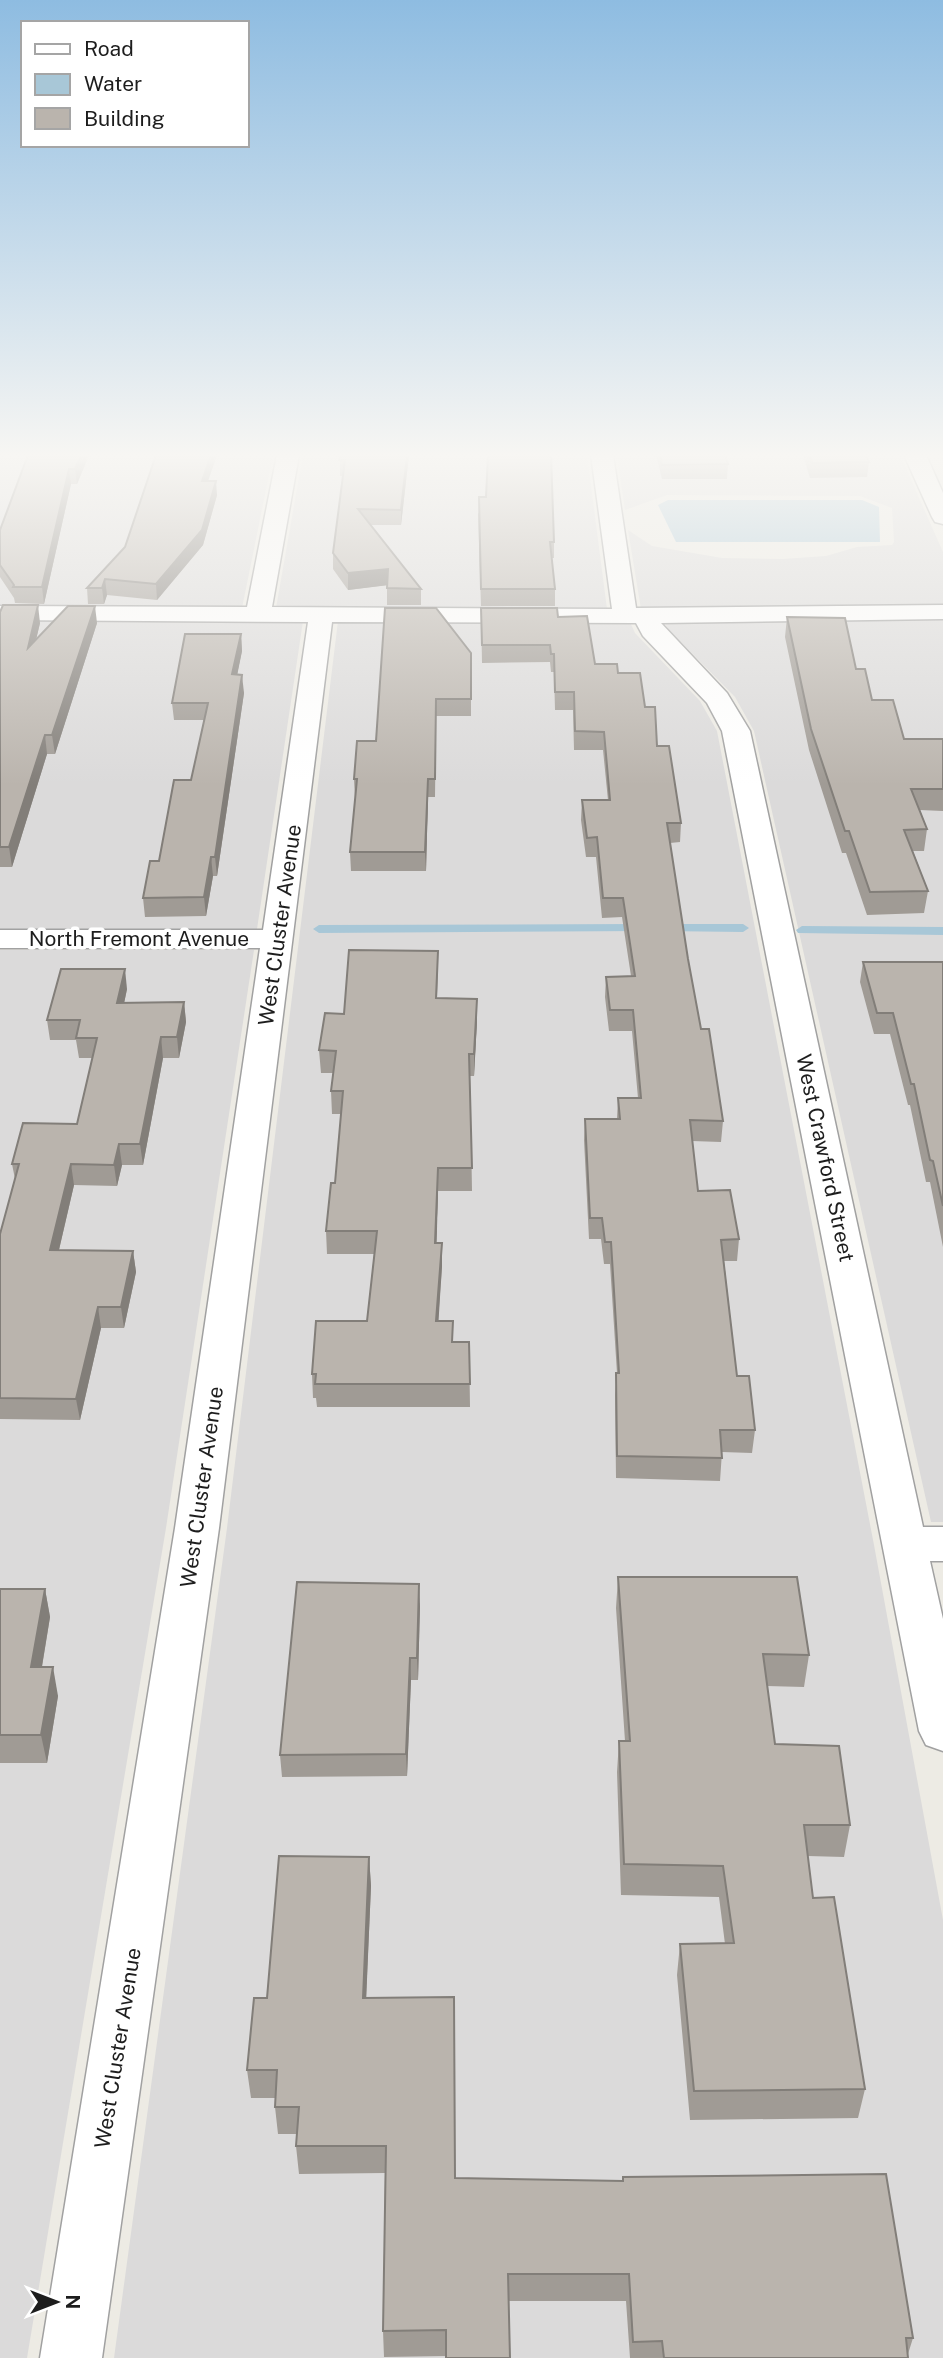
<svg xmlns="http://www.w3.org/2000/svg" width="943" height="2358" font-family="'Public Sans',sans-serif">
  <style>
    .residential { fill: #dbdada }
    .water { fill: #a8c7d7 }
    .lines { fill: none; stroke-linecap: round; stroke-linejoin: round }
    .stream { fill: #a8c7d7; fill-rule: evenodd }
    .minor-casing { stroke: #a1a1a1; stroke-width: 3 }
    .minor { fill: #fff; fill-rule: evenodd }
    .wall { fill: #a09b95 }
    .shaded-wall { fill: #827e79 }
    .building { fill: #bab4ad; stroke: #827e79; stroke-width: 2 }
    .labels { text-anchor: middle; stroke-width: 7; stroke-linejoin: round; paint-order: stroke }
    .street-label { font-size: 21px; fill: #1d1d1d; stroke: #fff }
  </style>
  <rect width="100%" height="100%" fill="#edebe4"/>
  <g class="residential">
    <path d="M 0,455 L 273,455 L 242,608 L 0,606 Z"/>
    <path d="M 303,455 L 587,455 L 607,609 L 276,608 Z"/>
    <path d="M 617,455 L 900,455 L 943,552 L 943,606 L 641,609 L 628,530 L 652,546 L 722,558 L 783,559 L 826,556 L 857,547 L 892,545 L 894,542 L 892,508 L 860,496 L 667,495 L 625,510 Z"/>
    <path d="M 943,618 L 943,1522 L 931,1522 L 754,731 L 735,697 L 669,630 L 664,622 Z"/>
    <path d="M 0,619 L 303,621 L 257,929 L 0,929 Z"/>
    <path d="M 338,621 L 630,622 L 635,633 L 700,701 L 717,731 L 874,1545 L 943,1920 L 943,2358 L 114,2358 L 227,1528 Z"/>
    <path d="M 0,950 L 254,950 L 166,1528 L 27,2358 L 0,2358 Z"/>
  </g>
  <path class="water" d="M 668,500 L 862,500 L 879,507 L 880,542 L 676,542 L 658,505 Z"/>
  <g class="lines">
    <g class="stream">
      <path d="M 640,924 L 644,925 L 644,931 L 319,933 L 313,929 L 319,925 Z"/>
      <path d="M 664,924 L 743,924 L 749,928 L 743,932 L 660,931 L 660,925 Z"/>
      <path d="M 802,926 L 943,927 L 943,935 L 798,933 L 796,930 Z"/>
    </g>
    <g class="minor-casing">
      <g id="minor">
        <path d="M 277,455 L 299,455 L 272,607 L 612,609 L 591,455 L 613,455 L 636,608 L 943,605 L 943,619 L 661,623 L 727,693 L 750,731 L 923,1527 L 943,1527 L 943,1561 L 930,1561 L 943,1619 L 943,1751 L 926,1745 L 919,1731 L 722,731 L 707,703 L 643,636 L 636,623 L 332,622 L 219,1528 L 102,2358 L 40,2358 L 175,1528 L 260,948 L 0,948 L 0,930 L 263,930 L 308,622 L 0,620 L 0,606 L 247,607 Z"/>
        <path d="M 904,455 L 926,455 L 943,493 L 943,524 L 935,522 L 932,517 Z"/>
      </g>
    </g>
    <use href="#minor" class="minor"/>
  </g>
  <g class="wall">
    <path d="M 28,455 L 89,455 L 77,484 L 71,484 L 44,604 L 15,603 L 14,598 L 0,577 L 0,530 Z"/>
    <path d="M 156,455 L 217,455 L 208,481 L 217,495 L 203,545 L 157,600 L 107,595 L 104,604 L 88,604 L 87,588 L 125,547 Z"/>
    <path d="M 340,455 L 409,455 L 401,525 L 371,525 L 421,589 L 421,605 L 387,605 L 387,585 L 348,590 L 333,569 L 333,553 L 343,476 L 340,476 Z"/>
    <path d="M 656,455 L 725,455 L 728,464 L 727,479 L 662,479 Z"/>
    <path d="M 803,455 L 866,455 L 869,462 L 867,477 L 810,478 Z"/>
    <path d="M 478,513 L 554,542 L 554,558 L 552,558 L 555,589 L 555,606 L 481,606 Z"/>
    <path d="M 481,608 L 558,617 L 595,664 L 618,673 L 645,707 L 681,823 L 680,842 L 670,843 L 688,959 L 701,1029 L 723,1121 L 721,1142 L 692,1141 L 698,1191 L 739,1239 L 737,1261 L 724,1261 L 737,1376 L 755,1430 L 752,1453 L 722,1452 L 720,1481 L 616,1478 L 615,1395 L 617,1373 L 610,1264 L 604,1264 L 601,1239 L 589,1239 L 584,1140 L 585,1119 L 617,1119 L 618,1098 L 638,1098 L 632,1031 L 609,1031 L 605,997 L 606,977 L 631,976 L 622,917 L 602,918 L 596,857 L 586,857 L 581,820 L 582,800 L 608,800 L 603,750 L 574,750 L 573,710 L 555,710 L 554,672 L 551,672 L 550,662 L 482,663 Z"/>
    <path d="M 0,612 L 40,623 L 36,639 L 97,623 L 55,754 L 47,754 L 12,867 L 0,867 Z"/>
    <path d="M 787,617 L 856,669 L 872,700 L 904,739 L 943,739 L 943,811 L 920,810 L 927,829 L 924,851 L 913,851 L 928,891 L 924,913 L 867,915 L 846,853 L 842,853 L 809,750 L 785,637 Z"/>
    <path d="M 241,634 L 242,651 L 237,674 L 244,693 L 217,876 L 213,876 L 206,916 L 145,917 L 143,898 L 159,861 L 191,780 L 204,720 L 174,720 L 172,703 Z"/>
    <path d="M 471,653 L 471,716 L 436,716 L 435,797 L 428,797 L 426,871 L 351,871 L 350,852 L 355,798 L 354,779 L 376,741 Z"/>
    <path d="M 863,962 L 943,962 L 943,1247 L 930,1182 L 926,1182 L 910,1105 L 908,1105 L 890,1034 L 874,1034 L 860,982 Z"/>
    <path d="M 438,972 L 437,998 L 477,999 L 477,1021 L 474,1076 L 470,1076 L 472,1191 L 438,1191 L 436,1243 L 442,1243 L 442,1266 L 438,1321 L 453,1342 L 469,1342 L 470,1407 L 317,1407 L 316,1398 L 313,1398 L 312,1374 L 367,1321 L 374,1254 L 327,1254 L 326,1231 L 335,1183 L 341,1114 L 332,1114 L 331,1091 L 333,1073 L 321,1073 L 319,1050 L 344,1014 Z"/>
    <path d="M 127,989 L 124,1003 L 184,1002 L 186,1022 L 179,1058 L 163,1058 L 143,1165 L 122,1165 L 117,1186 L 74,1185 L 59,1250 L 133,1251 L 136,1272 L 124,1328 L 101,1328 L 80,1420 L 0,1419 L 0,1234 L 15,1179 L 12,1164 L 77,1124 L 92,1058 L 79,1058 L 76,1040 L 50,1040 L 47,1020 Z"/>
    <path d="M 618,1577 L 809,1655 L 804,1687 L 767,1686 L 775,1744 L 850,1825 L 844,1857 L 808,1856 L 813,1898 L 865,2089 L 858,2118 L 690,2120 L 677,1975 L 680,1944 L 725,1944 L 719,1897 L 621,1895 L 617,1772 L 619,1741 L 625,1741 L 616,1608 Z"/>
    <path d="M 0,1589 L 45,1589 L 50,1617 L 42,1667 L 58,1696 L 47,1763 L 0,1763 Z"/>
    <path d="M 420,1606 L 418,1680 L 411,1680 L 407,1776 L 282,1777 L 280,1755 Z"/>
    <path d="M 369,1857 L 371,1886 L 366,1998 L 455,2178 L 622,2181 L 623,2177 L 913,2338 L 908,2354 L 908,2358 L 630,2358 L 626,2301 L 509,2301 L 446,2356 L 384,2357 L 383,2331 L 385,2173 L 299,2174 L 296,2146 L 297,2134 L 278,2134 L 275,2107 L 275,2098 L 251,2098 L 247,2070 L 267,1998 Z"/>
  </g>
  <g class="shaded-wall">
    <path d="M 81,455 L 89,455 L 77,484 L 75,469 Z"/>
    <path d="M 211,455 L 217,455 L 203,495 L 202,481 Z"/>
    <path d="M 407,455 L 409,455 L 401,525 L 401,510 Z"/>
    <path d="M 69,469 L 71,484 L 44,604 L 42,587 Z"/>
    <path d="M 216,481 L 217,495 L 203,545 L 157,600 L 156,584 Z"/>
    <path d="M 388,569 L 389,585 L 348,590 L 348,573 Z"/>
    <path d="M 105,579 L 107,595 L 104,604 L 102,588 Z"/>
    <path d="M 38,605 L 40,623 L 30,666 L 28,648 Z"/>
    <path d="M 95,606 L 97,623 L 55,754 L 52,735 Z"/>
    <path d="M 241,634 L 242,651 L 234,691 L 232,674 Z"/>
    <path d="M 242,675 L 244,693 L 217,876 L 215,857 Z"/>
    <path d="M 45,735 L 47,754 L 12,867 L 9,847 Z"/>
    <path d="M 428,779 L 428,797 L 426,871 L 425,852 Z"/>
    <path d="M 211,857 L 213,876 L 206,916 L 204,897 Z"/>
    <path d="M 125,969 L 127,989 L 120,1023 L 117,1003 Z"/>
    <path d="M 477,999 L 477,1021 L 474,1076 L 474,1054 Z"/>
    <path d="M 184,1002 L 186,1022 L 179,1058 L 177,1037 Z"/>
    <path d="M 161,1037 L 163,1058 L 143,1165 L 140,1144 Z"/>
    <path d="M 119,1144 L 122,1165 L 117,1186 L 114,1165 Z"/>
    <path d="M 71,1164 L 74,1185 L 54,1271 L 50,1250 Z"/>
    <path d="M 438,1168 L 438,1191 L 436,1266 L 435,1243 Z"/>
    <path d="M 442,1243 L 442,1266 L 437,1344 L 436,1321 Z"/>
    <path d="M 133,1251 L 136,1272 L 124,1328 L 121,1307 Z"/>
    <path d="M 98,1307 L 101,1328 L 80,1420 L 76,1399 Z"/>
    <path d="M 419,1584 L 420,1606 L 418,1680 L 417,1658 Z"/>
    <path d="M 45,1589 L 50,1617 L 37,1696 L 31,1667 Z"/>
    <path d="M 410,1658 L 411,1680 L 407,1776 L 406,1754 Z"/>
    <path d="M 53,1667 L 58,1696 L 47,1763 L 41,1735 Z"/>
    <path d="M 369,1857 L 371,1886 L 365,2026 L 363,1998 Z"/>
  </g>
  <g class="building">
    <path d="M 28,455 L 81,455 L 75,469 L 69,469 L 42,587 L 13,587 L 14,585 L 0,565 L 0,530 Z"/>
    <path d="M 156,455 L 211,455 L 202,481 L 216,481 L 202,530 L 156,584 L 105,579 L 102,588 L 87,588 L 125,547 Z"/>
    <path d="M 340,455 L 407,455 L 401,510 L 358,509 L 421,589 L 387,588 L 388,569 L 348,573 L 333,553 L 345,460 L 339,460 Z"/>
    <path d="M 488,455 L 551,455 L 554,542 L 550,542 L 555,589 L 481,589 L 479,497 L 486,497 Z"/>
    <path d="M 660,455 L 725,455 L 728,464 L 662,465 Z"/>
    <path d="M 809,455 L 866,455 L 869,462 L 812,463 Z"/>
    <path d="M 3,605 L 38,605 L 28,648 L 68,606 L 95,606 L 52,735 L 45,735 L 9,847 L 0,847 L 0,612 Z"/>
    <path d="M 385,608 L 436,608 L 471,653 L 471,699 L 436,699 L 435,779 L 428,779 L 425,852 L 350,852 L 357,779 L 354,779 L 357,741 L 376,741 Z"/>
    <path d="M 481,608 L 557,608 L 558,617 L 587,616 L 595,664 L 617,664 L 618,673 L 640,673 L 645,707 L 655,707 L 657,746 L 669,746 L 681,823 L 667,823 L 688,959 L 701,1029 L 709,1029 L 723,1121 L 690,1120 L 698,1191 L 730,1190 L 739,1239 L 721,1240 L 737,1376 L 749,1376 L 755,1430 L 720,1430 L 722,1458 L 617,1456 L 616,1373 L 619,1373 L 611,1242 L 605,1242 L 602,1218 L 590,1218 L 585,1119 L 620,1119 L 618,1098 L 641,1098 L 633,1010 L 610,1010 L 606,977 L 635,976 L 623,898 L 603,898 L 597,837 L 587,838 L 582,800 L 610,800 L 604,732 L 575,731 L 574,692 L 555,692 L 554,654 L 551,654 L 550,645 L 482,645 Z"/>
    <path d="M 787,617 L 845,618 L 856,669 L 865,669 L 872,700 L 893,700 L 904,739 L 943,739 L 943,789 L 911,789 L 927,829 L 904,830 L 928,891 L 870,892 L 849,831 L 845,831 L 811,729 Z"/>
    <path d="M 185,634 L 241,634 L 232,674 L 242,675 L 215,857 L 211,857 L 204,897 L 143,898 L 150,861 L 159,861 L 174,780 L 191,780 L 208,703 L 172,703 Z"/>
    <path d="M 349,950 L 438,951 L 436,998 L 477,999 L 474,1054 L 469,1054 L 472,1168 L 438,1168 L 435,1243 L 442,1243 L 436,1321 L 453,1321 L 452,1342 L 469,1342 L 470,1384 L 315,1384 L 316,1374 L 312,1374 L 316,1321 L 367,1321 L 377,1231 L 326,1231 L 331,1183 L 335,1183 L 343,1091 L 331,1091 L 336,1051 L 319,1050 L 325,1013 L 344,1014 Z"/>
    <path d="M 863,962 L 943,962 L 943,1206 L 933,1161 L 930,1160 L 914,1084 L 911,1084 L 893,1013 L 877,1013 Z"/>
    <path d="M 61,969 L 125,969 L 117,1003 L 184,1002 L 177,1037 L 161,1037 L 140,1144 L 119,1144 L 114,1165 L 71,1164 L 50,1250 L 133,1251 L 121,1307 L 98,1307 L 76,1399 L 0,1398 L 0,1234 L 19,1164 L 12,1164 L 23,1123 L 77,1124 L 97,1038 L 76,1038 L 80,1020 L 47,1020 Z"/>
    <path d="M 618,1577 L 797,1577 L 809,1655 L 763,1654 L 775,1744 L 839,1746 L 850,1825 L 804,1825 L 813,1898 L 834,1897 L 865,2089 L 694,2091 L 680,1944 L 734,1943 L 723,1866 L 624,1864 L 619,1741 L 630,1741 Z"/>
    <path d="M 297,1582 L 419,1584 L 417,1658 L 410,1658 L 406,1754 L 280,1755 Z"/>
    <path d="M 0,1589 L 45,1589 L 31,1667 L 53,1667 L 41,1735 L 0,1735 Z"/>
    <path d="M 279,1856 L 369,1857 L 363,1998 L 454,1997 L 455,2178 L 623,2181 L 623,2177 L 886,2174 L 913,2338 L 906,2338 L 908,2358 L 664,2358 L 662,2341 L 633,2342 L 629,2274 L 508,2274 L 510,2358 L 446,2358 L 446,2330 L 383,2331 L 386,2146 L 296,2146 L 299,2107 L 275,2107 L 277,2070 L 247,2070 L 254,1998 L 267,1998 Z"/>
  </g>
  <linearGradient id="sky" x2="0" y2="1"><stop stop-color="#8ebce1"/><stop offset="0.58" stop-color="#f7f6f3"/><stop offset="1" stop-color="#f7f6f3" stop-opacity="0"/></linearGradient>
  <rect width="943" height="785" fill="url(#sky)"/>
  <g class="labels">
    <g class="street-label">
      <text transform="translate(280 925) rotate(-82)" y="7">West Cluster Avenue</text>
      <text x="139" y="946">North Fremont Avenue</text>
      <text transform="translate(825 1158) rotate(78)" y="7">West Crawford Street</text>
      <text transform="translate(202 1487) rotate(-82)" y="7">West Cluster Avenue</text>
      <text transform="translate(118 2048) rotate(-81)" y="7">West Cluster Avenue</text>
    </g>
  </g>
  <rect x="21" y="21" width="228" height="126" fill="#ffffff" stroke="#a5a5a5" stroke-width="2"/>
  <rect x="35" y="44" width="35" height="10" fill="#ffffff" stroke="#a5a5a5" stroke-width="2"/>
  <text x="84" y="56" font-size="21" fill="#1d1d1d">Road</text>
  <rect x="35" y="74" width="35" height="21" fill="#a8c7d7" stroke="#a5a5a5" stroke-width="2"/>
  <text x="84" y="91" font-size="21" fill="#1d1d1d">Water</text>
  <rect x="35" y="108" width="35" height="21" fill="#bab4ad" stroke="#a5a5a5" stroke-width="2"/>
  <text x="84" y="126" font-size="21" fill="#1d1d1d">Building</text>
  <g transform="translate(56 2302) rotate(90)" stroke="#ffffff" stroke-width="5" paint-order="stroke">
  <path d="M0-5L12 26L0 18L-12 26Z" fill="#1d1d1d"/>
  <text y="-10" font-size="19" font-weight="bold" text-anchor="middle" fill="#1d1d1d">N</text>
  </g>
</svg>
